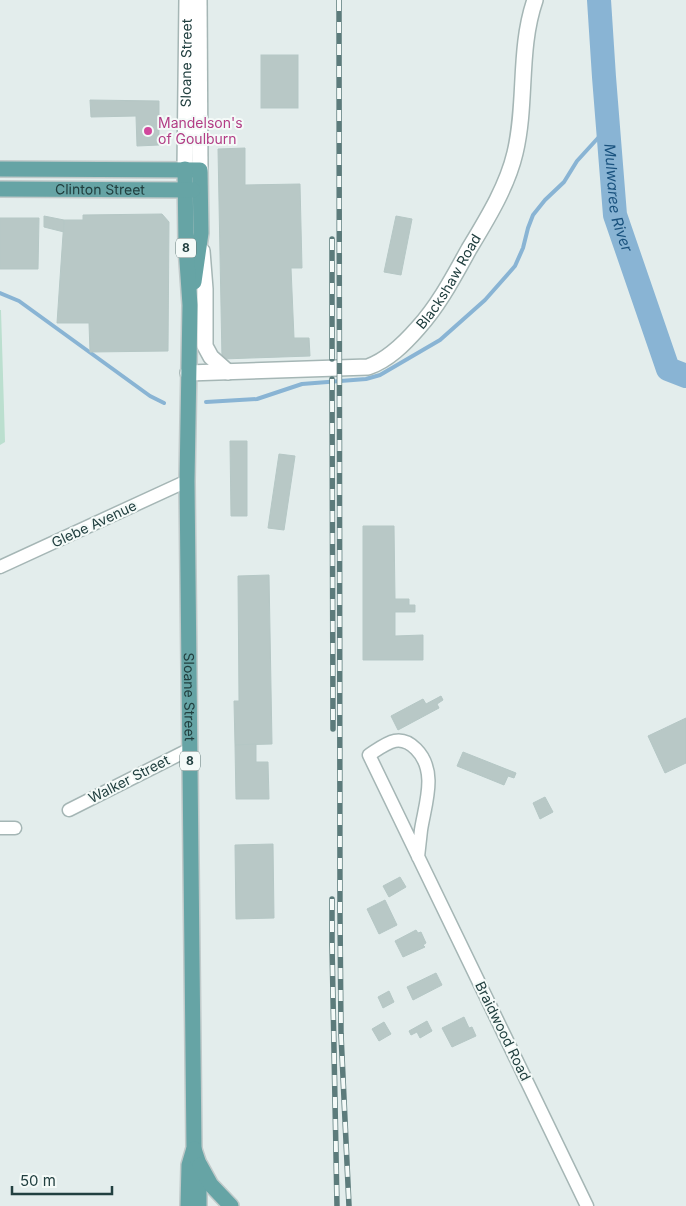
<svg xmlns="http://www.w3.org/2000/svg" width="686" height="1206" font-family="Inter,sans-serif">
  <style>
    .green { fill: #bbdfcf }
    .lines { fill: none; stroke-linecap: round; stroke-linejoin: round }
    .stream { stroke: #89b4d4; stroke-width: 4 }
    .river { stroke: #89b4d4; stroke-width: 24 }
    .building { fill: #b8c8c6; stroke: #b5c7c5 }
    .minor-casing { stroke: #a5b6b5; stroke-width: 15 }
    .tertiary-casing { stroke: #a5b6b5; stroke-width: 18 }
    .primary-casing { stroke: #c1caca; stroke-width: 18 }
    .minor { stroke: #fff; stroke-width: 12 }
    .tertiary { stroke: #fff; stroke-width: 15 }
    .primary { stroke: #66a4a5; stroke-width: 15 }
    .rail-casing { stroke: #5c7b7b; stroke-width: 5.5 }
    .rail { stroke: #f4faf8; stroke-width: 4; stroke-dasharray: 11; stroke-linecap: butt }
    .hotel-dot { fill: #d1479c; stroke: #f4faf8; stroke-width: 2 }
    .labels { text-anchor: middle; stroke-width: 4; stroke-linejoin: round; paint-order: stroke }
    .shield { fill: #f4faf8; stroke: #617877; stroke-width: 1 }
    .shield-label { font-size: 12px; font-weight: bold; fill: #224040 }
    .street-label { font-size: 14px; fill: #224040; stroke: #f4faf8 }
    .hotel-label { font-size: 14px; fill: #b23c85; stroke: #f4faf8; text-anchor: start }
    .water-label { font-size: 15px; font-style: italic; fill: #19527e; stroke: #f4faf8 }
  </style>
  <rect width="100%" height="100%" fill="#e3edec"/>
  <path class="green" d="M 0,310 L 1,310 L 5,442 L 0,445 Z"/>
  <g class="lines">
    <g class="stream">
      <path d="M 0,293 L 19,301 L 150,396 L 164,403"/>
      <path d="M 206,402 L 257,399 L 302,384 L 366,379 L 380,375 L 440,340 L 485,300 L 515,266 L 523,248 L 528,228 L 533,215 L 545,200 L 564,182 L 577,161 L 608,127"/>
    </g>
    <path class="river" id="s1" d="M 599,0 L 604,77 L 615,215 L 668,369 L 686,376"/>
  </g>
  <g class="building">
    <rect x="261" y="55" width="37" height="53"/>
    <path d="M 90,100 L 159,101 L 159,145 L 137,146 L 136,116 L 91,117 Z"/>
    <path d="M 245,148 L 245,185 L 300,184 L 302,268 L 291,268 L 294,338 L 309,338 L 310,356 L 222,359 L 218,149 Z"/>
    <path d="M 162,214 L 169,222 L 168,351 L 90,352 L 89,323 L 57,323 L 64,220 L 83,220 L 83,215 Z"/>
    <path d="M 44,216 L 64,220 L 64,232 L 44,227 Z"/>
    <path d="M 396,216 L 412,219 L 401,275 L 384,272 Z"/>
    <path d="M 0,218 L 39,218 L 38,269 L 0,269 Z"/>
    <path d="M 230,441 L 247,441 L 247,516 L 231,516 Z"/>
    <path d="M 279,454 L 295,456 L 284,530 L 268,528 Z"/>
    <path d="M 363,526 L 394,526 L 395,599 L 409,599 L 409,605 L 415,605 L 415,612 L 395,612 L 395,636 L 423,635 L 423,660 L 363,660 Z"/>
    <path d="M 269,575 L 272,744 L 235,745 L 234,701 L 239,701 L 238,576 Z"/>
    <path d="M 441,696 L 443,700 L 437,704 L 439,708 L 398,730 L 391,716 L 423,699 L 426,704 Z"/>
    <path d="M 686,718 L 686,763 L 665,773 L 648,736 Z"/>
    <path d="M 256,744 L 256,762 L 268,762 L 269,799 L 236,799 L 235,745 Z"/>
    <path d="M 463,752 L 516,773 L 514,778 L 508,776 L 504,785 L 457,766 Z"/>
    <path d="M 545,797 L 553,812 L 540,819 L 533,803 Z"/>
    <path d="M 273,844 L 274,918 L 236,919 L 235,845 Z"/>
    <path d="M 400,877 L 406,887 L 389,897 L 383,886 Z"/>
    <path d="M 385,900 L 397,925 L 379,934 L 367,909 Z"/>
    <path d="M 416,930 L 418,933 L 421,932 L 426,943 L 423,945 L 425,947 L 403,957 L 395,941 Z"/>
    <path d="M 436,973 L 442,985 L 413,1000 L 407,987 Z"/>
    <path d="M 389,991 L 394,1002 L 383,1008 L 378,997 Z"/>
    <path d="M 464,1017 L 469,1028 L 472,1027 L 476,1036 L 452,1047 L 442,1028 Z"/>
    <path d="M 427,1021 L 432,1031 L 420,1038 L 417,1032 L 411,1035 L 409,1031 Z"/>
    <path d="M 384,1022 L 391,1034 L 379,1041 L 372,1029 Z"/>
  </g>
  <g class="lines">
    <g class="minor-casing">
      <g id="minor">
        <path d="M 0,567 L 187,481"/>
        <path d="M 69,810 L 190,749"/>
        <path d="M 0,828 L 15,828"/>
        <path d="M 418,857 C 419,848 420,839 421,830 C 425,804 438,771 416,749 C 399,732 386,744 369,755 L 587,1206"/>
      </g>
    </g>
    <g class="tertiary-casing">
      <g id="tertiary">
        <path d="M 199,0 L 200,170"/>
        <path id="s2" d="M 185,169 L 187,0"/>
        <path d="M 202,251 L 205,289 L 205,346 L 211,357 L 228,372"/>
        <path id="s3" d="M 188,373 L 368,367 C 388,360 404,344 418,328 C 439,305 454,276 469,249 C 487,219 507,187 515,153 C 527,103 518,49 535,0"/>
      </g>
    </g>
    <g class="primary-casing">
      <g id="primary">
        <path d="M 0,169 L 200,170 L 201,233 L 194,282"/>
        <path id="s4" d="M 185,169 L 186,247 L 190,305 L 187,481 L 194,1148 L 189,1165 L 188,1206"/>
        <path id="s5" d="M 0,189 L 193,190"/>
        <path d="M 194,1149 L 199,1164 L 199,1206"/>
        <path d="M 200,1165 L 211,1185 L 231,1206"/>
      </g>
    </g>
    <use href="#minor" class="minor"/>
    <use href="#tertiary" class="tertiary"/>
    <use href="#primary" class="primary"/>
    <g class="rail-casing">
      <g id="rail">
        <path d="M 339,0 L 340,912 L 341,1034 L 349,1206"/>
        <path d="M 332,239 L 332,359"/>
        <path d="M 332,379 L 333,729"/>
        <path d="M 332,899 L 332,945 L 337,1206"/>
      </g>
    </g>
    <use href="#rail" class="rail"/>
  </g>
  <circle class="hotel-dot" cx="148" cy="131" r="5"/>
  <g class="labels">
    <g class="shield">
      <rect x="176" y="238.5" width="20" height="19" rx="4"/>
      <rect x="180" y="751.5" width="20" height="19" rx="4"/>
    </g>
    <g class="shield-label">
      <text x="186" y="252">8</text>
      <text x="190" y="765">8</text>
    </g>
    <g class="street-label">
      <text dy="5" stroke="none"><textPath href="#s2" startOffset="106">Sloane Street</textPath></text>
      <text dy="5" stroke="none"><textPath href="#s5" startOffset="100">Clinton Street</textPath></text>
      <text dy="5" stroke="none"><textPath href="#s3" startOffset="300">Blackshaw Road</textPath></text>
      <text transform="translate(94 524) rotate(-25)" y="5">Glebe Avenue</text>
      <text dy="5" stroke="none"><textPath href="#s4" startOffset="528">Sloane Street</textPath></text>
      <text transform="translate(129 779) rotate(-27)" y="5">Walker Street</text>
      <text transform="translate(503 1031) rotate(64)" y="5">Braidwood Road</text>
    </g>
    <g class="hotel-label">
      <text x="158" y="128">Mandelson's<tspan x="158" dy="16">of Goulburn</tspan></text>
    </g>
    <g class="water-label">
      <text dy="5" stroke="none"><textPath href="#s1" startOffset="199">Mulwaree River</textPath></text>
    </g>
  </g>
  <path d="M12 1186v8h100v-8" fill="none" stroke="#224040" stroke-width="2.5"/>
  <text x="20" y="1186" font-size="15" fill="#224040" stroke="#f4faf8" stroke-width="4" paint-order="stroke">50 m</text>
</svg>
